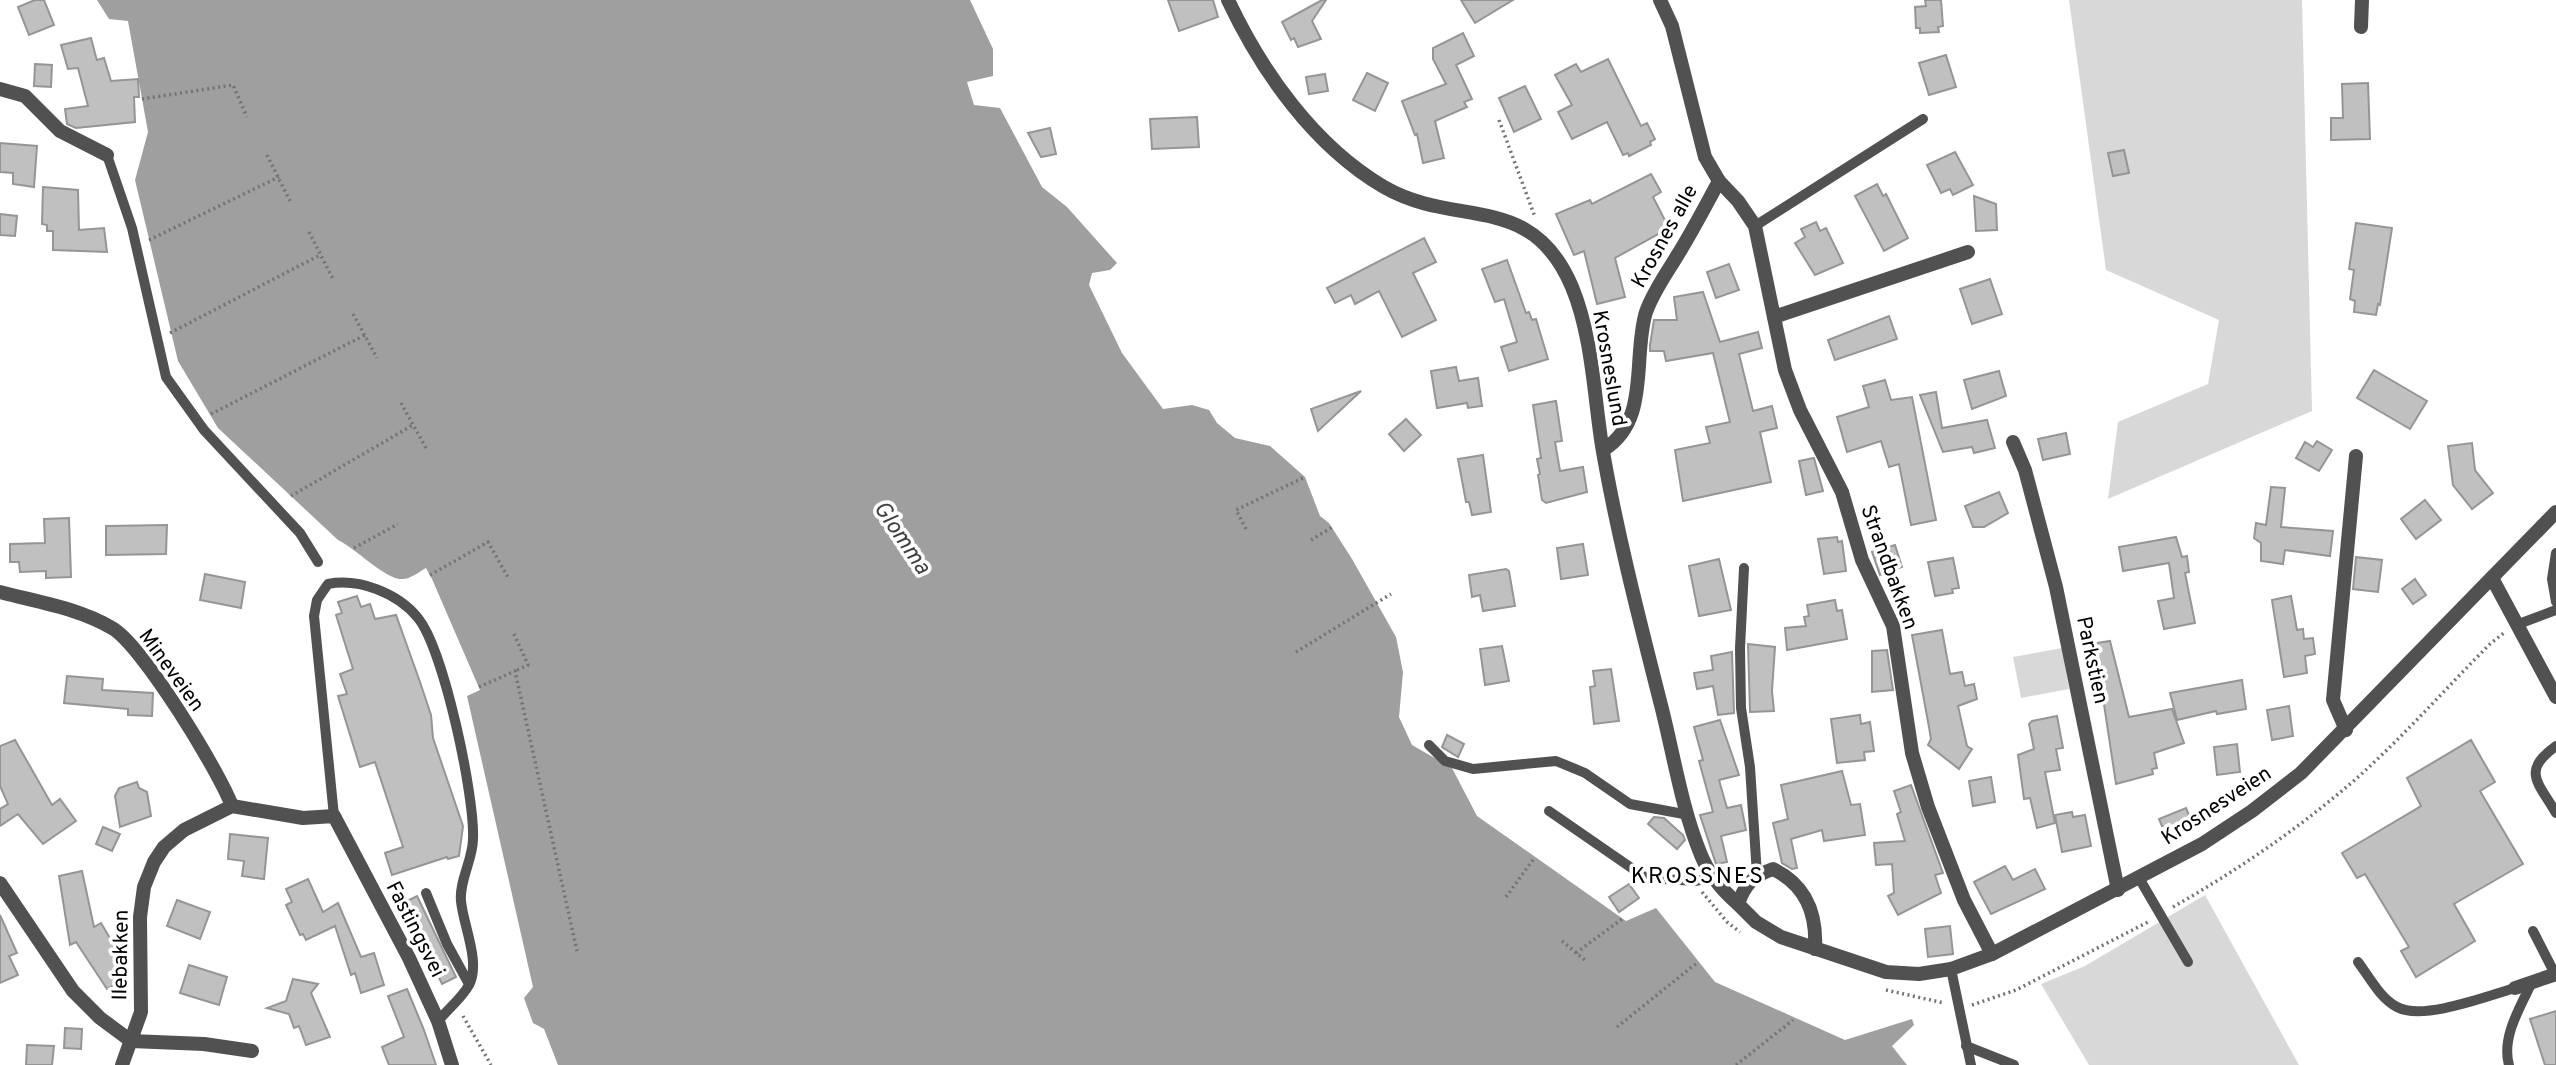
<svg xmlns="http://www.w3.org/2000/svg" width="2556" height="1065" font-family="Overpass,sans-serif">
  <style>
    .green { fill: #d8d8d8 }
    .water { fill: #9f9f9f }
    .building { fill: #c0c0c0; stroke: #959595; stroke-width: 2 }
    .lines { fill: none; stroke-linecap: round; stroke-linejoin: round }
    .path { stroke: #737373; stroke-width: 3.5; stroke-dasharray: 2 3.5; stroke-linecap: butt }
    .lane { stroke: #515151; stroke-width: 10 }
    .street { stroke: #515151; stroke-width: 14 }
    .labels { text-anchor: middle; stroke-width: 7; stroke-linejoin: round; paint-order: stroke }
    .street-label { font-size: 21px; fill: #000; stroke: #fff }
    .water-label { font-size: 23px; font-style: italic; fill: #404040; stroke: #fff }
    .neighbourhood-label { font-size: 23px; letter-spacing: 2px; fill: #000; stroke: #fff }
  </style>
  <rect width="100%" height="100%" fill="#fff"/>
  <g class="green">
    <path d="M 2069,0 L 2302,0 L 2312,411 L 2108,499 L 2118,422 L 2208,384 L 2219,320 L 2106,270 Z"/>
    <path d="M 2062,648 L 2069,689 L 2021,698 L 2013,657 Z"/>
    <path d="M 2205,895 L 2299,1065 L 2089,1065 L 2041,984 L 2085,966 Z"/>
  </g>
  <path class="water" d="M 97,0 L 970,0 L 993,49 L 993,76 L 967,82 L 974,105 L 1000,108 L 1042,187 L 1067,207 L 1117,263 L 1110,270 L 1092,273 L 1089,285 L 1122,353 L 1163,409 L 1192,405 L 1209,410 L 1217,423 L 1235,438 L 1270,446 L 1305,477 L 1320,516 L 1329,523 L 1352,559 L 1396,637 L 1403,672 L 1399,717 L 1412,745 L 1452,768 L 1477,816 L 1626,921 L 1656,908 L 1715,982 L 1845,1040 L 1912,1019 L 1914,1025 L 1892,1046 L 1907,1065 L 558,1065 L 544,1029 L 533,1023 L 524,998 L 533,987 L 467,696 L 480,690 L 432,579 L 426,568 C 419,572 409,580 401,579 C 385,579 355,548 338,540 L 218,428 L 178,361 L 135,180 L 148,132 L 128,21 L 109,19 Z"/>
  <g class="building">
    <path d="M 35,0 L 44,0 L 54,25 L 29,35 L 18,7 Z"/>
    <path d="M 1168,0 L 1213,0 L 1218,17 L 1179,31 Z"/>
    <path d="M 1322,0 L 1326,0 L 1312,21 L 1321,39 L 1298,47 L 1294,38 L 1291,40 L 1282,22 Z"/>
    <path d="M 1461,0 L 1513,0 L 1475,23 Z"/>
    <path d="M 1925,0 L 1941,0 L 1943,26 L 1938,27 L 1939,32 L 1920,33 L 1920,28 L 1916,28 L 1915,7 L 1926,6 Z"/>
    <path d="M 1463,33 L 1474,56 L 1456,65 L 1472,99 L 1464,102 L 1467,107 L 1435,121 L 1444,158 L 1423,163 L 1417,134 L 1415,135 L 1402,101 L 1446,84 L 1433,59 L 1433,48 Z"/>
    <path d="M 91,38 L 96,57 L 97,60 L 104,58 L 111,81 L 138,79 L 139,97 L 134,97 L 135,122 L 76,128 L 67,124 L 65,109 L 88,106 L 78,68 L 68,69 L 61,45 Z"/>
    <path d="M 1946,55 L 1956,87 L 1929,95 L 1919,63 Z"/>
    <path d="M 1608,59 L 1641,126 L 1647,123 L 1655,139 L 1650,142 L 1651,145 L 1629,156 L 1628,153 L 1623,155 L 1607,122 L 1572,139 L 1558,112 L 1572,105 L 1555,75 L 1576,64 L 1581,72 Z"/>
    <path d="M 35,64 L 52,65 L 51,87 L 34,86 Z"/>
    <path d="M 1367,73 L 1388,83 L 1375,111 L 1353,100 Z"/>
    <path d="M 1325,74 L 1328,91 L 1309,94 L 1306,77 Z"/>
    <path d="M 2368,83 L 2370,139 L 2331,140 L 2331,118 L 2343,118 L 2342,84 Z"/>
    <path d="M 1525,86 L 1541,119 L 1514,132 L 1499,98 Z"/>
    <path d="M 1197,117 L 1199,147 L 1152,149 L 1150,119 Z"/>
    <path d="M 1050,128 L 1056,154 L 1041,157 L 1028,133 Z"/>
    <path d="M 0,143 L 37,146 L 34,187 L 13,184 L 13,173 L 0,172 Z"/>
    <path d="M 2124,150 L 2129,173 L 2113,176 L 2108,153 Z"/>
    <path d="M 1955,152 L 1973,185 L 1953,195 L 1950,189 L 1941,193 L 1927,165 Z"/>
    <path d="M 1651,174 L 1661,192 L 1653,197 L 1669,228 L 1615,258 L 1625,297 L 1597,304 L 1584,251 L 1574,255 L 1556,214 L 1590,200 L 1592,204 Z"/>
    <path d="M 1877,184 L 1883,196 L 1886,194 L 1908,238 L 1884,251 L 1855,196 Z"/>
    <path d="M 43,187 L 78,190 L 79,230 L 104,228 L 107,252 L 53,250 L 53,231 L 47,231 L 47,225 L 42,224 Z"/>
    <path d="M 1974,196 L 1996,204 L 1997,230 L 1976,231 Z"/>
    <path d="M 0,214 L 17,216 L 15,236 L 0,235 Z"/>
    <path d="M 1816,222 L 1820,231 L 1826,228 L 1843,263 L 1815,275 L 1795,243 L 1805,237 L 1801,229 Z"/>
    <path d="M 2356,223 L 2392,228 L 2380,305 L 2378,304 L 2376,315 L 2354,312 L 2355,301 L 2350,299 L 2354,270 L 2349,269 Z"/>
    <path d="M 1424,238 L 1436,262 L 1413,273 L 1436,320 L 1402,337 L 1379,291 L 1355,304 L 1351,295 L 1335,303 L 1327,288 Z"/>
    <path d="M 1507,260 L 1526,313 L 1529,312 L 1532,320 L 1536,319 L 1548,359 L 1509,371 L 1501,347 L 1517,342 L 1504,299 L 1495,302 L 1482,269 Z"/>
    <path d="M 1729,264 L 1739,290 L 1716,298 L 1707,272 Z"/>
    <path d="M 1990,279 L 2002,314 L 1972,324 L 1960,289 Z"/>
    <path d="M 1703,292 L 1720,342 L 1758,332 L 1762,348 L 1739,354 L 1753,411 L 1772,406 L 1777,428 L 1760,432 L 1771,482 L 1683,501 L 1675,450 L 1710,443 L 1706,427 L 1730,422 L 1713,353 L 1666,361 L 1664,351 L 1650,351 L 1650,345 L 1654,320 L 1677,320 L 1674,297 Z"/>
    <path d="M 1889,316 L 1897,339 L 1835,360 L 1828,340 Z"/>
    <path d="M 1456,367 L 1459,381 L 1478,378 L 1482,406 L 1468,408 L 1467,403 L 1437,408 L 1431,371 Z"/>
    <path d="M 2374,370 L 2427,401 L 2410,429 L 2357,398 Z"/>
    <path d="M 1999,371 L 2006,396 L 1972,409 L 1964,380 Z"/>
    <path d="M 1885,380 L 1891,400 L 1912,397 L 1936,520 L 1911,525 L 1899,464 L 1889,467 L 1881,441 L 1847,452 L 1837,417 L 1869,407 L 1863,386 Z"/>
    <path d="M 1361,391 L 1318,431 L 1311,409 Z"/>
    <path d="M 1936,392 L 1942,428 L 1987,420 L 1995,448 L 1974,453 L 1972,447 L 1943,452 L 1920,395 Z"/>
    <path d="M 1556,401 L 1562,441 L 1555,442 L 1560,471 L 1583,467 L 1587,492 L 1546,503 L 1542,500 L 1538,475 L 1540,474 L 1537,459 L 1541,458 L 1533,405 Z"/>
    <path d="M 1406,419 L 1421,435 L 1404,451 L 1389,434 Z"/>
    <path d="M 2066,433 L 2070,454 L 2043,460 L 2038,439 Z"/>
    <path d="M 2317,441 L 2332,450 L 2319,471 L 2296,458 L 2305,442 L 2313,447 Z"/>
    <path d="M 2472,443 L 2475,470 L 2493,493 L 2472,509 L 2453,485 L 2448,446 Z"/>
    <path d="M 1483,455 L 1491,512 L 1472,515 L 1469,502 L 1466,502 L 1458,459 Z"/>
    <path d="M 1814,458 L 1823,491 L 1806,495 L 1799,461 Z"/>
    <path d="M 2271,487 L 2285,488 L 2281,527 L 2333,531 L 2330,556 L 2285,550 L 2283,564 L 2261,561 L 2261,543 L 2254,538 L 2256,523 L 2266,525 Z"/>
    <path d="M 1999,492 L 2008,513 L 1984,527 L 1973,527 L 1965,506 Z"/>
    <path d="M 2425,500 L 2441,520 L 2416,539 L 2401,519 Z"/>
    <path d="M 69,518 L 71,577 L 46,578 L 46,571 L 20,572 L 19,562 L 10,562 L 10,544 L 45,543 L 44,519 Z"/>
    <path d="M 167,525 L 166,554 L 106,555 L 106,526 Z"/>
    <path d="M 1837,537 L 1838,542 L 1842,541 L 1846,571 L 1824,574 L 1818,539 Z"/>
    <path d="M 2176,537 L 2182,557 L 2187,556 L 2189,572 L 2185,573 L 2195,623 L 2164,629 L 2158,601 L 2174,598 L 2169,563 L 2123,571 L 2119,547 Z"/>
    <path d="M 1583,544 L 1588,575 L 1561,579 L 1557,548 Z"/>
    <path d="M 1895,545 L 1902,567 L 1880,575 L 1872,552 Z"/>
    <path d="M 2356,557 L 2382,560 L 2378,592 L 2353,589 Z"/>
    <path d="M 1953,558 L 1959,588 L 1952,589 L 1953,593 L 1935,596 L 1928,562 Z"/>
    <path d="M 1719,559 L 1731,610 L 1699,616 L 1689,566 Z"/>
    <path d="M 1506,569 L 1509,571 L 1515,606 L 1483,611 L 1480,595 L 1472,597 L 1469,575 Z"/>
    <path d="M 205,574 L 245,582 L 241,608 L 200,600 Z"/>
    <path d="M 2415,579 L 2426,595 L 2413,604 L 2402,589 Z"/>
    <path d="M 357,596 L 361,607 L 370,604 L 375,619 L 396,615 L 420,682 L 431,715 L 433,738 L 463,826 L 459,856 L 448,859 L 447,857 L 392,875 L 385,853 L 403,847 L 375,762 L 360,767 L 338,696 L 347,694 L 340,674 L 353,669 L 336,615 L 342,613 L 338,602 Z"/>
    <path d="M 2291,596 L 2297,630 L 2303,629 L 2304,639 L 2313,638 L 2315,654 L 2305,656 L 2307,673 L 2284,677 L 2272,600 Z"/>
    <path d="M 1835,600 L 1837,611 L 1842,610 L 1847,639 L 1787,650 L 1785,628 L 1806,626 L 1804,617 L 1809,616 L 1807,605 Z"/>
    <path d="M 1942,630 L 1950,674 L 1962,672 L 1965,686 L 1974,684 L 1977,699 L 1958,706 L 1967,746 L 1972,749 L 1959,769 L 1928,745 L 1931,739 L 1929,727 L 1912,635 Z"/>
    <path d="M 2110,641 L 2129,717 L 2172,709 L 2184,743 L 2154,753 L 2157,768 L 2152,769 L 2153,774 L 2116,784 L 2102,691 L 2092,693 L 2084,645 Z"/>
    <path d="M 1748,644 L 1775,647 L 1772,691 L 1774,711 L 1750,712 Z"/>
    <path d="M 1502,646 L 1509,681 L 1485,685 L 1480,649 Z"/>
    <path d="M 1887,650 L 1893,690 L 1872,692 L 1872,651 Z"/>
    <path d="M 1732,652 L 1734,713 L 1718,715 L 1713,686 L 1697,689 L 1694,673 L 1713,670 L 1711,656 Z"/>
    <path d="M 1611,669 L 1619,721 L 1594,724 L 1590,687 L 1595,686 L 1593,671 Z"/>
    <path d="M 67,676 L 103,679 L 102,690 L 153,693 L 152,716 L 128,715 L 128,709 L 64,703 Z"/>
    <path d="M 2242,680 L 2246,709 L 2217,714 L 2216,711 L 2177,720 L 2170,693 Z"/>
    <path d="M 2289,706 L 2293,736 L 2272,740 L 2267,710 Z"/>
    <path d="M 1860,715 L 1861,724 L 1870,722 L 1874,751 L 1864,752 L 1865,760 L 1837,763 L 1831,719 Z"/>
    <path d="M 2057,716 L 2063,748 L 2056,749 L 2060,770 L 2045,772 L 2055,823 L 2037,828 L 2030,798 L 2024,799 L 2018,755 L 2034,749 L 2029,724 L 2032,721 Z"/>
    <path d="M 1720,720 L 1739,775 L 1719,780 L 1727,808 L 1741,805 L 1746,830 L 1721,836 L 1727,862 L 1716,864 L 1700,815 L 1713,812 L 1699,761 L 1703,760 L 1694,727 Z"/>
    <path d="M 1447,735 L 1464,744 L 1458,757 L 1442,747 Z"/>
    <path d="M 15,740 L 52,805 L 60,799 L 76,821 L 43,844 L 18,814 L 0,826 L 0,809 L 8,804 L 0,786 L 0,746 Z"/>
    <path d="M 2471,740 L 2495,782 L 2480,791 L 2523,864 L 2454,904 L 2475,941 L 2416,977 L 2401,951 L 2409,947 L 2365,874 L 2357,878 L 2342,853 L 2421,806 L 2407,778 Z"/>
    <path d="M 2237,744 L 2240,772 L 2217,775 L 2214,747 Z"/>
    <path d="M 1842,771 L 1851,805 L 1860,804 L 1865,835 L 1824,841 L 1822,830 L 1791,839 L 1797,868 L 1792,869 L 1782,863 L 1773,823 L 1788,819 L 1781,785 Z"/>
    <path d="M 1991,777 L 1995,802 L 1973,806 L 1969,781 Z"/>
    <path d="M 137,782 L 139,788 L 147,792 L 151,816 L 120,827 L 115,796 L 119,788 Z"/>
    <path d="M 1911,785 L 1943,873 L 1935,875 L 1941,893 L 1898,915 L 1888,896 L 1894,893 L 1892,864 L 1876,865 L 1874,843 L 1905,841 L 1897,814 L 1901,812 L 1894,791 Z"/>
    <path d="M 2186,808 L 2193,825 L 2166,836 L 2159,819 Z"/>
    <path d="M 2072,812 L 2073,817 L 2085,815 L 2091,846 L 2062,852 L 2055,815 Z"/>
    <path d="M 1654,817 L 1664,818 L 1683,835 L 1685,840 L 1677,849 L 1648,824 Z"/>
    <path d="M 103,827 L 120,834 L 112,851 L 96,844 Z"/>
    <path d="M 230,834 L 268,838 L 264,879 L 242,876 L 244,861 L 228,859 Z"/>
    <path d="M 2005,866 L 2013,880 L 2035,869 L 2045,889 L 1991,914 L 1974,882 Z"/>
    <path d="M 82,871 L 94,927 L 101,923 L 126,965 L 118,970 L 124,979 L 107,989 L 76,942 L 70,945 L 59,876 Z"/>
    <path d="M 308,879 L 323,912 L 338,903 L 361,957 L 374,953 L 384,985 L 361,993 L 355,973 L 351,975 L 335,926 L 306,940 L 303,934 L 300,935 L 286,905 L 292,902 L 286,889 Z"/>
    <path d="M 1629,884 L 1639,898 L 1619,912 L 1609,897 Z"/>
    <path d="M 417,896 L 456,977 L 442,984 L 403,903 Z"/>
    <path d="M 177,900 L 210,912 L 200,939 L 167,926 Z"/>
    <path d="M 0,915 L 17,953 L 9,956 L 18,975 L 0,983 Z"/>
    <path d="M 1950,926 L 1953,954 L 1928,957 L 1925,929 Z"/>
    <path d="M 189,965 L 227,977 L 219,1005 L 180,993 Z"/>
    <path d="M 293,979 L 318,984 L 311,993 L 330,1037 L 306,1045 L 299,1026 L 294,1028 L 289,1014 L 267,1008 L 286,1001 Z"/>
    <path d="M 407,989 L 424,1030 L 436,1065 L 389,1065 L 382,1047 L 404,1037 L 388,996 Z"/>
    <path d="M 2556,1011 L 2556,1065 L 2545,1065 L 2530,1019 Z"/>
    <path d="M 65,1028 L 82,1029 L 81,1049 L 64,1048 Z"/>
    <path d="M 27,1045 L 54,1046 L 52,1065 L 26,1065 Z"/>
  </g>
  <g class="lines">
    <g class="path">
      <path d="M 142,99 L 233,85 L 247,117"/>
      <path d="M 1499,120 L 1535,217"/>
      <path d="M 267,155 L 290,201"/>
      <path d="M 309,232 L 333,279"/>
      <path d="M 149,240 L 279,177"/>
      <path d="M 353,314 L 377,358"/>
      <path d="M 170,333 L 320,255"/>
      <path d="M 401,403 L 426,448"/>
      <path d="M 211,414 L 365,335"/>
      <path d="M 291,496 L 413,425"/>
      <path d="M 1246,529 L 1236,510 L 1305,477"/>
      <path d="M 1311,540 L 1334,526"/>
      <path d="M 354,548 L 398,524"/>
      <path d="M 430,575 L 488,542 L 509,579"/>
      <path d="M 514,634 L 528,665 L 515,671"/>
      <path d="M 1296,652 L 1391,594"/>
      <path d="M 479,687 L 515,671 L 577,951"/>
      <path d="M 1702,892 L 1727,922 L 1740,932"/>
      <path d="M 1506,897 L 1535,857"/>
      <path d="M 2173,907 C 2238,870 2301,827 2357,778 C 2404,736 2446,688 2490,644 L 2505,632"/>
      <path d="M 1562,941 L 1586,961"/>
      <path d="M 1576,953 L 1622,919"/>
      <path d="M 1886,990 L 1944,1003"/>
      <path d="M 1972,1005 L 2016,990 L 2148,922"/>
      <path d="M 463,1016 L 491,1065"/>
      <path d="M 1617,1027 L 1698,962"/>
      <path d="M 1736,1065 L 1793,1020"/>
    </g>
    <g class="lane">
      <path d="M 107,155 L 132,228 L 166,377 L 204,430 L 300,533 L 318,562"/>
      <path d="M 1755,226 L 1923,119"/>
      <path d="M 2556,553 L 2552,579 L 2556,602"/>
      <path d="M 1744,568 L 1740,648 L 1741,708 L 1750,767 L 1757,875"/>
      <path d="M 2516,625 L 2556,610"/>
      <path d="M 1429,745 L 1445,761 L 1473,769 L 1556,761 L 1585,773 L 1630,804 L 1689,815"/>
      <path d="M 2556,746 C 2521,771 2538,782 2556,813"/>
      <path d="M 1549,811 L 1646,878 L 1696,881 L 1713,877"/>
      <path d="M 334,816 L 314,616 L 317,600 L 328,584 C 359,578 398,593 418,618 C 444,650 475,797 473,839 C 473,859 459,881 461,901 C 463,925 481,962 469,985 C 462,998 447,1010 438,1021"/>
      <path d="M 2139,878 L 2188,962"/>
      <path d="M 426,893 L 447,944 L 469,984"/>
      <path d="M 2533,931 L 2555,974"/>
      <path d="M 2358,962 C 2370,978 2380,998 2397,1007 C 2423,1021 2487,996 2515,988"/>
      <path d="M 1951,969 L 1971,1065"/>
      <path d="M 1966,1046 L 2014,1065"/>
      <path d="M 2509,1065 C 2501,1037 2521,1006 2532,982"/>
    </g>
    <g class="street">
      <path d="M 1228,0 C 1262,72 1314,146 1384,187 C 1457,229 1531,190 1572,287 C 1592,335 1594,395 1602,446 C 1617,534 1640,622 1662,709 C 1674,757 1682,809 1701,855 C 1709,875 1722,890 1738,904"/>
      <path d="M 1660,0 L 1672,26 L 1705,157 L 1719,181 L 1738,201 L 1755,226 L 1785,370 L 1800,410 L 1842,492 L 1862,560 L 1893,626 L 1912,753 L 1928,807 L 1964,900 L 1992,954"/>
      <path d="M 2361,27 L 2362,0"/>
      <path d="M 0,89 L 25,96 L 60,131 L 107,155"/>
      <path d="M 1774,317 L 1968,252"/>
      <path d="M 2013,442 L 2025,470 L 2056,587 L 2118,890"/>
      <path d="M 1603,450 C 1651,421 1632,357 1646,312 C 1653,292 1666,274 1677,256 C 1692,232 1705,207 1719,181"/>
      <path d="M 2492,578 L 2556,697"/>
      <path d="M 0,592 C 38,602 78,608 112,628 C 142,645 219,771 232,806"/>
      <path d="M 2346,730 L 2333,700 L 2356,456"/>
      <path d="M 0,883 L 73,991 L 100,1018 L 131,1041 L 204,1044 L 252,1051"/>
      <path d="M 1815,949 C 1817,913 1806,885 1773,869 C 1753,876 1745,884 1738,904 L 1756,922 L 1781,937 L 1886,972 L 1919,974 L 1951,969 L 1992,954 L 2202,844 L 2252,811 L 2301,773 L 2556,512"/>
      <path d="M 2515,988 L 2556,974"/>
      <path d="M 122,1065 L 141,1012 L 140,917 L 144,887 L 154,862 L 164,847 L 184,830 L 232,806 L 303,818 L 334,816 L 409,958 L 438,1021 L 452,1065"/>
    </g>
  </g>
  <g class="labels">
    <g class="street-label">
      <text transform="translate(1664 236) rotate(-61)" y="7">Krosnes alle</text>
      <text transform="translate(1610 368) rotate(80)" y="7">Krosneslund</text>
      <text transform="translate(1890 567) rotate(70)" y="7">Strandbakken</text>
      <text transform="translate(2093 660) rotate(78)" y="7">Parkstien</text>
      <text transform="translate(172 670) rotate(54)" y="7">Mineveien</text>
      <text transform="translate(2216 805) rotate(-33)" y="7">Krosnesveien</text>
      <text transform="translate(416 929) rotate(63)" y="7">Fastingsvei</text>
      <text transform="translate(120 955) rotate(-89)" y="7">Ilebakken</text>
    </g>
    <g class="water-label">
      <text transform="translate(903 537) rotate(56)" y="8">Glomma</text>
    </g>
    <g class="neighbourhood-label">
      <text x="1698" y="883">KROSSNES</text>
    </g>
  </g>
</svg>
